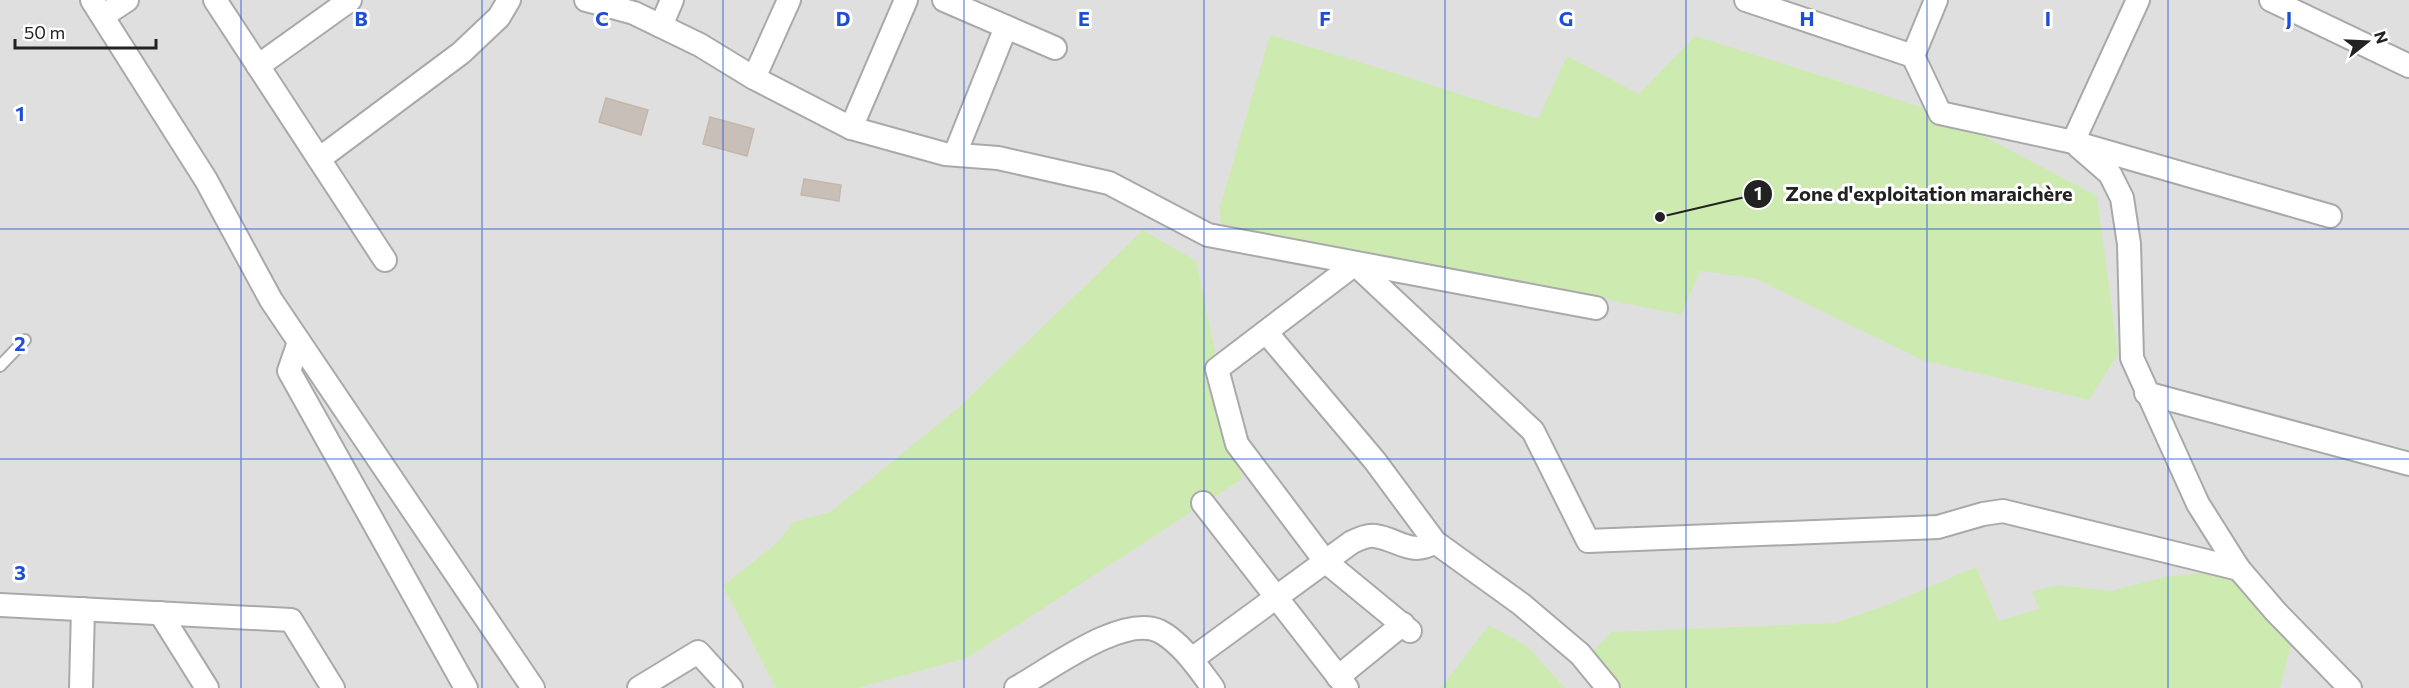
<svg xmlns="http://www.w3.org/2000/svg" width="2409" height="688" font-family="Commissioner,sans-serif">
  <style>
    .residential { fill: #e0dfdf }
    .grass { fill: #cdebb0 }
    .building { fill: #c7bfb8; stroke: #c4b6ab; stroke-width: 1.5 }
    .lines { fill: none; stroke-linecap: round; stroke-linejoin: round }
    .service-casing { stroke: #a9a9a9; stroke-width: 14 }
    .minor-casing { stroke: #a9a9a9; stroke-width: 26 }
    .service { stroke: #fff; stroke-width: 10 }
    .minor { stroke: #fff; stroke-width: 22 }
    .grid { fill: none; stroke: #1d4ed8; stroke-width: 1.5; stroke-opacity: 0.55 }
    .grid-label { font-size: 20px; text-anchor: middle; font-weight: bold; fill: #1d4ed8; stroke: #fff; stroke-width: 6; stroke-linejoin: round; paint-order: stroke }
    .leader { fill: none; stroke: #222; stroke-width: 2 }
    .callout-dot { fill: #222; stroke: #fff; stroke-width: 2 }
    .mark-label { font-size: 18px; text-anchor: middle; font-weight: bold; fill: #fff }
    .callout-label { font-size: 20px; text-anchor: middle; font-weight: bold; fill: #222; stroke: #fff; stroke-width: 6; stroke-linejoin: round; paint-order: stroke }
  </style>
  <rect width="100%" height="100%" fill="#f2efe9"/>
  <rect class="residential" x="0" y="0" width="2409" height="688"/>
  <g class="grass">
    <path d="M 1270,35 L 1357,61 L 1538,119 L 1567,56 L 1639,94 L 1695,36 L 1940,113 L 2097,196 L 2118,354 L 2089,400 L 1922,360 L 1754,278 L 1700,271 L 1681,315 L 1605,299 L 1364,257 L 1221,224 L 1219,210 Z"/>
    <path d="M 1143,230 L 1196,261 L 1242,479 L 967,658 L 857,688 L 776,688 L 723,586 L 779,541 L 793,522 L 830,512 L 957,409 Z"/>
    <path d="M 1976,567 L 1998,621 L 2039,609 L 2032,591 L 2058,585 L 2111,591 L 2164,577 L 2239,569 L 2295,631 L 2280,688 L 1607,688 L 1585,661 L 1611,632 L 1835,623 L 1892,603 Z"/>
    <path d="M 1489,625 L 1528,647 L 1565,688 L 1441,688 Z"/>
  </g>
  <g class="building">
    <path d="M 606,98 L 648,110 L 641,135 L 599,122 Z"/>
    <path d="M 710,117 L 754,129 L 747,156 L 703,144 Z"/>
    <path d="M 804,179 L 841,185 L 839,201 L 801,195 Z"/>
  </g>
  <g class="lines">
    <g class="service-casing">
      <path id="service" d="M 0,366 L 25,340"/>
    </g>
    <g class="minor-casing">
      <g id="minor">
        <path d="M 92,0 L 206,180 L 271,300 L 533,688"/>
        <path d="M 215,0 L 385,260"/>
        <path d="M 586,0 L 634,13 L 700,45 L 754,78 L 851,128 L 945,154 L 998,158 L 1109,183 L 1208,235 L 1596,308"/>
        <path d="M 944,0 L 1055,48"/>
        <path d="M 1746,0 L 1913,56 L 1940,113 L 2073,142 L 2330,216"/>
        <path d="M 2271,0 L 2409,66"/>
        <path d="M 103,16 L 127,0"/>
        <path d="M 661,26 L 672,0"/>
        <path d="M 1913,56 L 1936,0"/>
        <path d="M 258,66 L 350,0"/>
        <path d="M 754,78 L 789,0"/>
        <path d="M 851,128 L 906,0"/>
        <path d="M 2073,142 L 2138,0"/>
        <path d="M 2079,147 L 2110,174 L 2122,198 L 2129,244 L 2132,358 L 2198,504 L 2239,569 L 2276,612 L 2350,688"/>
        <path d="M 955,154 L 1006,27"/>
        <path d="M 319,159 L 461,53 L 499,17 L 509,0"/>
        <path d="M 1355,264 L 1533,431 L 1588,541 L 1938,527 L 1983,514 L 2003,511 L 2239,569"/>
        <path d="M 1355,264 L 1217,369 L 1237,444 L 1325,561 L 1410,631"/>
        <path d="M 1266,332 L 1375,461 L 1435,542 L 1521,604 L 1580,654 L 1608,688"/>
        <path d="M 299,342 L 289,371 L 466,688"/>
        <path d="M 2146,393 L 2409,464"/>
        <path d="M 1203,503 L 1347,688"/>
        <path d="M 0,605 L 291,620 L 333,688"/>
        <path d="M 160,613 L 207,688"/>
        <path d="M 1192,659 L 1352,542 C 1359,539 1367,535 1375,536 C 1398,539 1411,557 1435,542"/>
        <path d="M 1338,677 L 1403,624"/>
        <path d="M 81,688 L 83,609"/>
        <path d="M 639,688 L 698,652 L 731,688"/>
        <path d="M 1016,688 C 1049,670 1122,614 1159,631 C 1181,642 1199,669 1213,688"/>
      </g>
    </g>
    <use href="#service" class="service"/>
    <use href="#minor" class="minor"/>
  </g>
  <path class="grid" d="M 241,0 L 241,688M 482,0 L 482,688M 723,0 L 723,688M 964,0 L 964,688M 1204,0 L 1204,688M 1445,0 L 1445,688M 1686,0 L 1686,688M 1927,0 L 1927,688M 2168,0 L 2168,688M 0,229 L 2409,229M 0,459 L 2409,459"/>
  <g class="grid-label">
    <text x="361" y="26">B</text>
    <text x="602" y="26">C</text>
    <text x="843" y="26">D</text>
    <text x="1084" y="26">E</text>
    <text x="1325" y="26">F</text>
    <text x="1566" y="26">G</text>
    <text x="1807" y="26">H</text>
    <text x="2048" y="26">I</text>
    <text x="2289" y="26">J</text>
    <text x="20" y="121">1</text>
    <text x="20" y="351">2</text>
    <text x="20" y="580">3</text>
  </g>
  <path class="leader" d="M1660 217L1758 194"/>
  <g class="callout-dot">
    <circle cx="1660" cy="217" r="6"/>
    <circle cx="1758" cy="194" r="15"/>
  </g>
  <g class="mark-label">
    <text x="1758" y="200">1</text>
  </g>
  <g class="callout-label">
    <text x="1929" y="201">Zone d'exploitation maraichère</text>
  </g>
  <g transform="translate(2367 42) rotate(72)" stroke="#ffffff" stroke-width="4.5" paint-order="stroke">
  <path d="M0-4.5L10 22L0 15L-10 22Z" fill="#222222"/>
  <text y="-9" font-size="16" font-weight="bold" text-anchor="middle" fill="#222222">N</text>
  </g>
  <path d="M15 39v9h141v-9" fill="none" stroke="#222222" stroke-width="3"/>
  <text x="24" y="39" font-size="18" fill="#222222" stroke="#ffffff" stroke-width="4.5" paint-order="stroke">50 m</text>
</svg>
